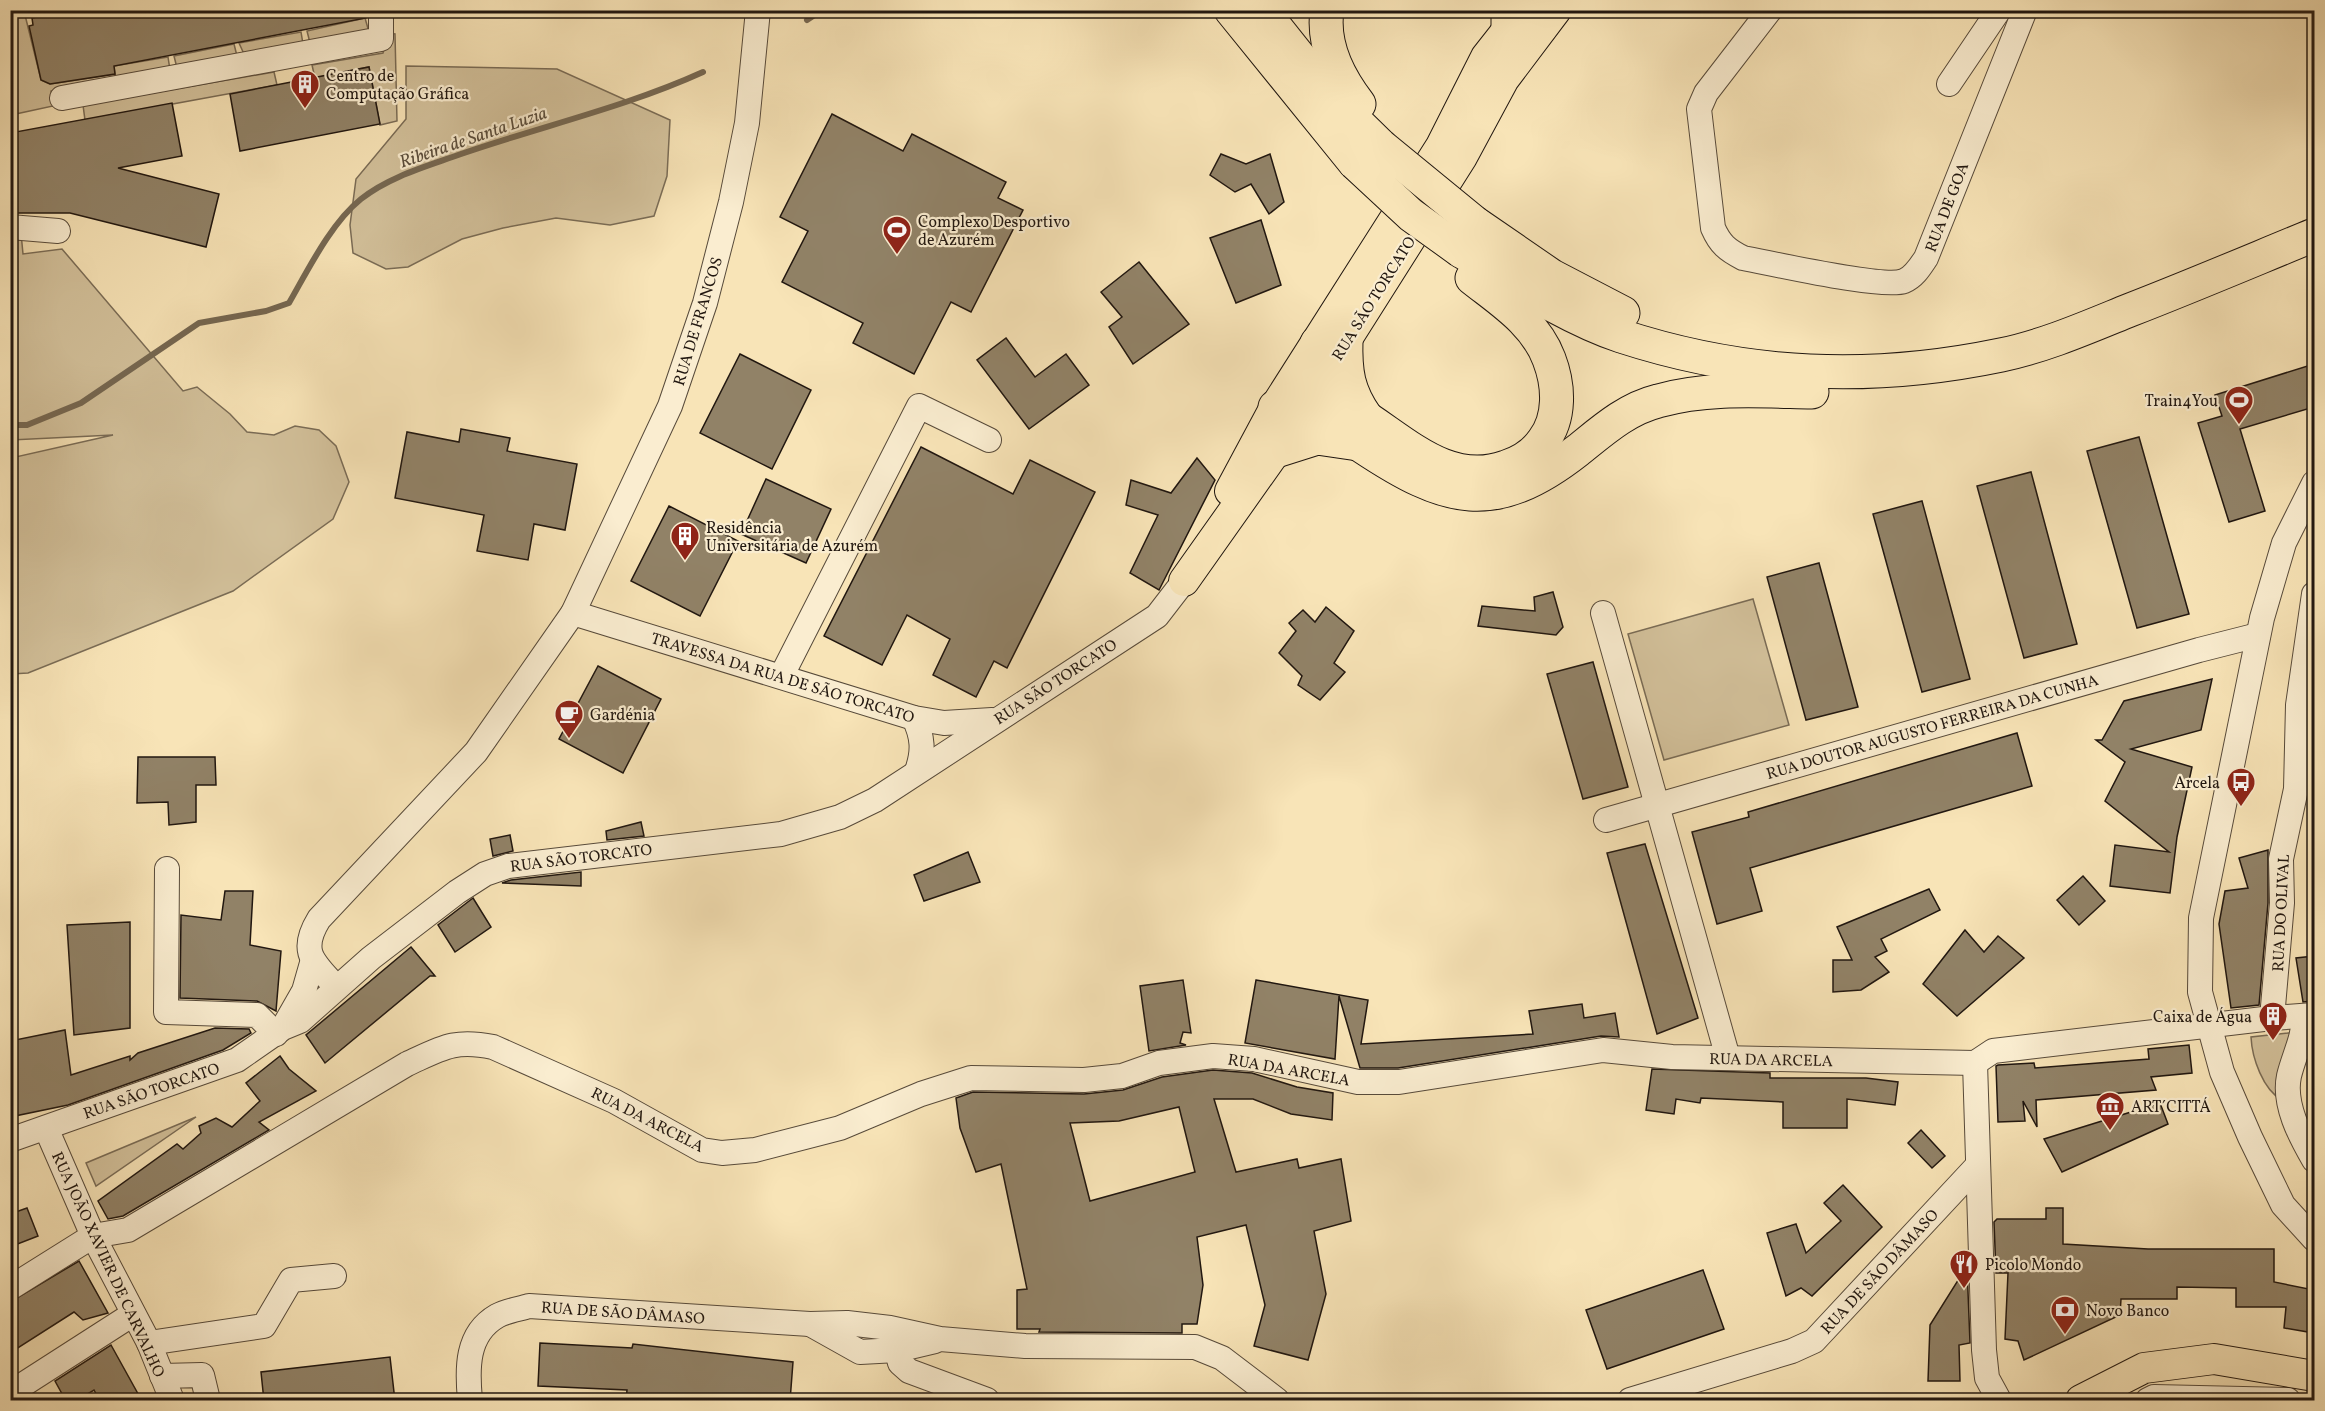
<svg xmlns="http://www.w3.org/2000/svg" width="2325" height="1411" font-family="Vollkorn,serif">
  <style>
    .green { fill: #d3c19b; stroke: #7a6c56; stroke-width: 1.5 }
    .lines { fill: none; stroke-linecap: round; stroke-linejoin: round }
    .stream { stroke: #766852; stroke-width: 6 }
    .building { fill: #918267; stroke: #211710; stroke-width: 1.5; fill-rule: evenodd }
    .minor-casing { stroke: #574a3a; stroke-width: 26 }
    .major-casing { stroke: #211710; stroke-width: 32 }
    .highway-casing { stroke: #211710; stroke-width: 35 }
    .minor { stroke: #faedd0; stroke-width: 24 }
    .major { stroke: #f8e4b7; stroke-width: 30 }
    .highway { stroke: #f8e4b7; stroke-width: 33 }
    .highway-bridge-casing { stroke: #211710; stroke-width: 35; stroke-linecap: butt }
    .highway-bridge { stroke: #f8e4b7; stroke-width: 33 }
    .labels { text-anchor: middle; stroke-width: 4.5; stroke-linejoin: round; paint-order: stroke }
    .poi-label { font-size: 16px; fill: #211710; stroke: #faedd0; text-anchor: start }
    .street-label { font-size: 16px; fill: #211710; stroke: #faedd0 }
    .water-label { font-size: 18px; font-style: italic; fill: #5a4d3c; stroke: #faedd0 }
  </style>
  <rect width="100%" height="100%" fill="#f8e4b7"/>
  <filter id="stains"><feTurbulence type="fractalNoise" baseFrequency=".00333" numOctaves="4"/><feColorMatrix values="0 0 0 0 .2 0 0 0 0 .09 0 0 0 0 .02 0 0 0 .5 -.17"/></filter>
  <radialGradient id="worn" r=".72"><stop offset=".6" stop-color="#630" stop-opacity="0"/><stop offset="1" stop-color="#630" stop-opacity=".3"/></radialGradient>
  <g class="green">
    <path d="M 25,15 L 41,80 L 50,84 L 115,74 L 115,80 L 51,91 L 53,106 L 11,115 L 11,18 Z"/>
    <path d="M 365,18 L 369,32 L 310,43 L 307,31 Z"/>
    <path d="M 301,32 L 303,44 L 244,54 L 239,43 Z"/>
    <path d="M 388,33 L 395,34 L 397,121 L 380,125 L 369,67 L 315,78 L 312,65 L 383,53 Z"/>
    <path d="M 234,44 L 237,56 L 177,68 L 174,56 Z"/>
    <path d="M 168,57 L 170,70 L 116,80 L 114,66 Z"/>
    <path d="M 406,66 L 557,69 L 670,120 L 667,176 L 654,216 L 610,225 L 556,218 L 503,228 L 462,239 L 408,267 L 386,269 L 353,253 L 350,225 L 356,179 L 406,119 Z"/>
    <path d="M 274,72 L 277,85 L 85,120 L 83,105 Z"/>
    <path d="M 21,233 L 23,254 L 62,249 L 183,391 L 197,387 L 230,414 L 247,432 L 274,435 L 295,426 L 319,430 L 336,446 L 349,482 L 333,519 L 233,591 L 28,673 L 11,674 L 11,458 L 113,435 L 11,440 L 11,234 Z"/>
    <path d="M 1753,599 L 1789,725 L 1664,760 L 1628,634 Z"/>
    <path d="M 2298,1032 L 2282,1100 C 2263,1090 2252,1058 2251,1037 Z"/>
    <path d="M 196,1117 L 96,1186 L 86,1163 Z"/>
  </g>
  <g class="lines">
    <g class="stream">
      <path d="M 807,20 L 822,10"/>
      <path d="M 10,425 L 27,425 L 81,403 L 199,323 L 266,311 L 289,303 C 308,270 331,223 361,199 C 390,176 428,166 461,154 C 542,126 626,107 703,72"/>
    </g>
  </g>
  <g class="building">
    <path d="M 72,10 L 365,10 L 366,18 L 114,66 L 115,74 L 50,84 L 41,80 L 29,26 L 33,25 L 32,18 Z"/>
    <path d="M 369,67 L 380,124 L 240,151 L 230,94 Z"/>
    <path d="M 172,103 L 182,156 L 118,168 L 219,194 L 206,247 L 70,213 L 10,213 L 10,133 Z"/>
    <path d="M 832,114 L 903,151 L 912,134 L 1006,182 L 998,198 L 1023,210 L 971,312 L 951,302 L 914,374 L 853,343 L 863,323 L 782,282 L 808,231 L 780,217 Z"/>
    <path d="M 1221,154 L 1246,164 L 1270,154 L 1284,202 L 1269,214 L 1251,184 L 1235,192 L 1210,175 Z"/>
    <path d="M 1261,220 L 1281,285 L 1236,303 L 1210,238 Z"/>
    <path d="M 1139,262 L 1189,324 L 1133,364 L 1109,327 L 1122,317 L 1101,292 Z"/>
    <path d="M 1006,338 L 1035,377 L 1066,354 L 1089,385 L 1029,429 L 977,360 Z"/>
    <path d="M 740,354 L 811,390 L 772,469 L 700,433 Z"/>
    <path d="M 2314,364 L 2314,407 L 2240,429 L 2265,511 L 2229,522 L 2198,423 L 2222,416 L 2215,395 Z"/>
    <path d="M 461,429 L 510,438 L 507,451 L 577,464 L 565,530 L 534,524 L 528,560 L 477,551 L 484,515 L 395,498 L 407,432 L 459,442 Z"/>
    <path d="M 2139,437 L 2189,614 L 2137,628 L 2087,451 Z"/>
    <path d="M 921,447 L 1013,494 L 1030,460 L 1095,492 L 1007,668 L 994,661 L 976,697 L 933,675 L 950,639 L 907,615 L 882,665 L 824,636 Z"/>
    <path d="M 1197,458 L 1215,480 L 1159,590 L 1130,573 L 1158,515 L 1126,505 L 1131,480 L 1171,493 Z"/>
    <path d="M 2031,472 L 2077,644 L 2024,658 L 1977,486 Z"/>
    <path d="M 766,479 L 831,509 L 806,563 L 741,534 Z"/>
    <path d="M 1922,501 L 1970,679 L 1922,692 L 1873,514 Z"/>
    <path d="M 669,506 L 738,541 L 700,616 L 631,581 Z"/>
    <path d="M 1819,563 L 1858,707 L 1806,720 L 1767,577 Z"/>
    <path d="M 1553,592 L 1563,627 L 1556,635 L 1478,626 L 1482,606 L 1535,611 L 1534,597 Z"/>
    <path d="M 1326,607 L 1354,631 L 1334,663 L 1345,672 L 1320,700 L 1298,685 L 1302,676 L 1279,653 L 1296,631 L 1289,623 L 1303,610 L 1315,622 Z"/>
    <path d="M 1593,662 L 1628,787 L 1583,799 L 1547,674 Z"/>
    <path d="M 598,666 L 661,699 L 623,773 L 559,739 Z"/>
    <path d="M 2212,679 L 2201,730 L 2131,749 L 2192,767 L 2177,837 L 2170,893 L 2110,886 L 2115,845 L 2169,852 L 2105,801 L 2125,762 L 2096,740 L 2102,740 L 2124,701 Z"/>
    <path d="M 2017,733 L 2032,786 L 1750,868 L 1762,911 L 1717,924 L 1692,832 L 1749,817 L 1748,812 Z"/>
    <path d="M 138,757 L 215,757 L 216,785 L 196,785 L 196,822 L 169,825 L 168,802 L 137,803 Z"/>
    <path d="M 641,822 L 644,836 L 607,840 L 606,831 Z"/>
    <path d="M 510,835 L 513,851 L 493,856 L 490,839 Z"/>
    <path d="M 1645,844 L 1698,1018 L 1657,1034 L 1607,853 Z"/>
    <path d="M 2268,850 L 2268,903 L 2259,1005 L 2231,1008 L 2219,924 L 2225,891 L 2248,888 L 2239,858 Z"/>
    <path d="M 968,852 L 980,882 L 924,901 L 914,875 Z"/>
    <path d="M 581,872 L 581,886 L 502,883 L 511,880 Z"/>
    <path d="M 2083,876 L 2105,901 L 2079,925 L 2057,900 Z"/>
    <path d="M 1929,889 L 1940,910 L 1881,939 L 1887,951 L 1875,957 L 1889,972 L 1861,990 L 1833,992 L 1833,960 L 1852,960 L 1837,927 Z"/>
    <path d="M 225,891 L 253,891 L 250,945 L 281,951 L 276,1011 L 257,1001 L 180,998 L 181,915 L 221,920 Z"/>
    <path d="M 473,898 L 491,927 L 455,952 L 438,925 Z"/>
    <path d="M 130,922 L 130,1028 L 74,1035 L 67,925 Z"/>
    <path d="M 1965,930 L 1984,952 L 1998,936 L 2024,958 L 1957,1016 L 1923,984 Z"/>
    <path d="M 411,947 L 435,976 L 430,976 L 325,1063 L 306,1035 Z"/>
    <path d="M 2314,956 L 2314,1001 L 2303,1002 L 2296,958 Z"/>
    <path d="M 1183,980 L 1191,1033 L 1183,1032 L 1180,1043 L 1186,1045 L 1149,1051 L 1140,986 Z"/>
    <path d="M 1256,980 L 1368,1000 L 1361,1044 L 1533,1034 L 1529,1011 L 1582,1004 L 1584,1018 L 1615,1013 L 1619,1037 L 1601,1036 L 1398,1068 L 1360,1068 L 1339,996 L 1335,1059 L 1245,1043 Z"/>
    <path d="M 215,1028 L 249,1029 L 251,1033 L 223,1050 L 68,1105 L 10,1117 L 10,1041 L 65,1030 L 71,1075 L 130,1056 L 130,1060 L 138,1053 Z"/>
    <path d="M 2189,1045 L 2192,1073 L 2151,1077 L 2156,1090 L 2036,1100 L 2037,1127 L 2023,1101 L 2025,1121 L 1998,1122 L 1996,1066 L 1998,1065 L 2034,1063 L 2035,1068 L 2149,1059 L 2148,1049 Z"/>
    <path d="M 280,1056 L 289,1069 L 316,1091 L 259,1122 L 269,1130 L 123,1216 L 108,1219 L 98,1201 L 177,1144 L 183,1149 L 201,1133 L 199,1126 L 216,1118 L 232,1127 L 260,1101 L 246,1083 Z"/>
    <path d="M 1652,1069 L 1770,1073 L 1770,1078 L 1866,1078 L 1898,1082 L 1895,1105 L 1847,1099 L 1847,1128 L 1783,1128 L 1783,1102 L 1701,1098 L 1700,1103 L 1676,1099 L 1674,1114 L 1646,1110 Z"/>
    <path d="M 1213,1070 L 1252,1073 L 1297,1087 L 1333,1093 L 1332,1120 L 1291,1114 L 1253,1099 L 1214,1099 L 1236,1172 L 1297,1159 L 1299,1168 L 1341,1159 L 1351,1221 L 1314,1231 L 1326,1294 L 1308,1360 L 1254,1346 L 1265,1305 L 1246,1225 L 1197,1237 L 1203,1285 L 1197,1324 L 1182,1324 L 1182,1333 L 1039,1332 L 1040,1329 L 1017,1329 L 1017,1290 L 1027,1289 L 1001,1164 L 976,1172 L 960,1128 L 956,1098 L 973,1092 L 1084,1094 L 1123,1090 L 1162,1077 ZM 1179,1107 L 1195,1172 L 1090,1201 L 1070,1123 L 1119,1121 Z"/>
    <path d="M 2160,1103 L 2168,1124 L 2062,1172 L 2044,1139 Z"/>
    <path d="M 1921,1130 L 1945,1156 L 1932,1168 L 1908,1143 Z"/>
    <path d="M 1843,1185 L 1882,1227 L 1812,1296 L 1801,1288 L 1786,1296 L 1767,1233 L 1796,1224 L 1806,1253 L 1841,1221 L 1824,1203 Z"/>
    <path d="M 27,1208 L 38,1236 L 10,1247 L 10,1214 Z"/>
    <path d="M 2046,1208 L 2063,1208 L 2063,1244 L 2148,1249 L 2274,1249 L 2274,1282 L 2314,1290 L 2314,1333 L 2284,1328 L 2286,1307 L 2236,1307 L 2236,1288 L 2177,1287 L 2177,1299 L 2121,1299 L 2120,1315 L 2024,1360 L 2018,1341 L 2005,1339 L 2008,1273 L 1996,1273 L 1994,1222 L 1997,1219 L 2046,1219 Z"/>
    <path d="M 79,1261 L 108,1313 L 83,1320 L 74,1312 L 10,1353 L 10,1302 Z"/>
    <path d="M 1967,1266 L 1970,1343 L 1959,1345 L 1960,1381 L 1928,1381 L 1930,1325 Z"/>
    <path d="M 1703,1270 L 1724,1329 L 1607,1369 L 1586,1310 Z"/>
    <path d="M 540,1343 L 632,1348 L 633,1344 L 793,1362 L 790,1401 L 626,1401 L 627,1390 L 538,1386 Z"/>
    <path d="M 111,1345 L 142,1401 L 100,1401 L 94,1390 L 76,1401 L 66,1401 L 55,1381 Z"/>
    <path d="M 390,1357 L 395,1401 L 264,1401 L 261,1372 Z"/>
  </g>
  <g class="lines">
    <g class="minor-casing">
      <g id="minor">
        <path d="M 1770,10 L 1706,93 L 1699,109 L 1713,228 C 1720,244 1727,250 1743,258 C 1771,263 1883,289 1904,281 C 1914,277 1920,267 1926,258 L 2025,10"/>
        <path d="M 1949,84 L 1999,10"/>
        <path d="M 62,98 L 381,39 L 381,10"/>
        <path d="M 10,227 L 58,231"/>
        <path d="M 2314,483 L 2284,543 L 2262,618 L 2201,918 L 2200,992 L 2222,1072 L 2250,1137 L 2283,1205 L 2314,1239"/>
        <path d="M 573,613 L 914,718 L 944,723 L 992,720"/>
        <path d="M 1603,613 L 1728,1058"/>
        <path d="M 782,675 L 919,406 L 989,440"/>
        <path d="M 914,718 C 923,737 924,751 917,771"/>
        <path d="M 1606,820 L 2199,650 L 2258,635"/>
        <path d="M 167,869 L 166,1012 L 257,1015 L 276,1034"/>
        <path d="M 336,987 C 315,963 298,953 319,919 L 476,752 L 573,613 L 670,406 L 705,303 L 731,202 L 747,123 L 758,10"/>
        <path d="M 2304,1016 C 2304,1038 2294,1055 2289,1076 C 2283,1104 2300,1136 2314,1160"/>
        <path d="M 2272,1018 L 2282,903 L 2281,859 L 2296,789 L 2298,705 L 2314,594"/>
        <path d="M 284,1026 L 304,991 L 312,963"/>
        <path d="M 1975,1063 L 1984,1350 L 1987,1378 L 1999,1400"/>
        <path d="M 46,1128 L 93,1236 L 149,1343 L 172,1400"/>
        <path d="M 10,1140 L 237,1060 L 283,1028 L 300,1021 L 371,958 L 457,892 L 485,874 L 508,866 L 781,834 L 840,817 L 875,800 L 1157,616 L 1184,581"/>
        <path d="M 10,1288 L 93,1236 L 128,1230 L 407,1064 C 442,1048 454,1039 493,1047 L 614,1101 L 702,1150 L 722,1153 L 755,1150 L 840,1128 L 921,1094 L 971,1078 L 1084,1080 L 1122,1076 L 1159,1063 L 1213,1056 L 1254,1059 L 1358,1082 L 1399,1082 L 1603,1050 L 1672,1057 L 1975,1063 L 1993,1051 L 2272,1018 L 2314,1015"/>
        <path d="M 810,1324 L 860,1352 L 897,1350 L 935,1341"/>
        <path d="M 893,1336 L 900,1363 L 909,1371 L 987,1400"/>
        <path d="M 149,1343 L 264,1326 L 291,1280 L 334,1276"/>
        <path d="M 162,1376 L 202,1375 L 208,1400"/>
        <path d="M 10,1393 L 133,1314"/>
        <path d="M 470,1400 C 467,1369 466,1334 497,1316 C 506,1311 519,1309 529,1306 L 810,1324 L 847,1323 L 890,1328 L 940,1339 L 1025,1346 L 1195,1347 L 1222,1358 L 1277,1400"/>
        <path d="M 1630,1400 L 1792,1351 L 1814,1341 L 1978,1165"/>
        <path d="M 2148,1400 L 2154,1397 L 2288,1400"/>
      </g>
    </g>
    <g class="major-casing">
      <g id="major">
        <path d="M 1230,491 L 1275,407 L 1441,146 L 1486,57 L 1523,10"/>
        <path d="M 1184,581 L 1276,451 L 1462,157 L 1504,79 L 1556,10"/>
        <path d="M 2081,1400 L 2144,1368 L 2214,1359 L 2314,1376"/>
      </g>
    </g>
    <g class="highway-casing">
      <g id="highway">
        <path d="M 1231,10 L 1355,163"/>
        <path d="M 1262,10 L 1332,98 L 1381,146"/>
        <path d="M 1327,10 C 1322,45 1339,78 1359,104"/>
        <path d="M 1508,10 L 1508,26"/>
        <path d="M 1540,28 L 1544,10"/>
        <path d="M 1475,223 L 1552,276 L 1623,313"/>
        <path d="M 1461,251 C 1510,280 1567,318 1621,336 C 1747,377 1871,382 2001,355 C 2045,346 2088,327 2130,310 C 2192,286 2253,260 2314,235"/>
        <path d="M 1346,340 C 1345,372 1348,391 1366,417"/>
        <path d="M 1317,343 C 1307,404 1310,411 1363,447 C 1446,502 1494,516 1577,451 C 1602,431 1626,409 1658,401 C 1707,387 1761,391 1812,392"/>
        <path d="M 1275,407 C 1288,401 1308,390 1322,395 C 1385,415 1434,493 1506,467 C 1521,462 1534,454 1543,441 C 1561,418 1559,385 1549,359 C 1535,322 1501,301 1472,278"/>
        <path d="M 1276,451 L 1317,438 L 1358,444"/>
      </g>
    </g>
    <use href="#minor" class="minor"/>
    <use href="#major" class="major"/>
    <use href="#highway" class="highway"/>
    <g class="highway-bridge-casing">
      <g id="highway-bridge">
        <path d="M 1381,146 L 1475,223"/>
        <path d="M 1355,163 L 1411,215 L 1461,251"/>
      </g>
    </g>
    <use href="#highway-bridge" class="highway-bridge"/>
  </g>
  <defs>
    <g id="building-pin" transform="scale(1.5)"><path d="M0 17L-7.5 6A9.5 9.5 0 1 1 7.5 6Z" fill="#8f2418" stroke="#faedd0"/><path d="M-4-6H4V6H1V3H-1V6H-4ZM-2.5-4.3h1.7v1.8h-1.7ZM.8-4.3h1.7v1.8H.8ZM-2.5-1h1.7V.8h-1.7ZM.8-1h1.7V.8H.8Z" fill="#fff"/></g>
    <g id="stadium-pin" transform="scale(1.5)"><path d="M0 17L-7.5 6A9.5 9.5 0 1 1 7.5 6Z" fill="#8f2418" stroke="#faedd0"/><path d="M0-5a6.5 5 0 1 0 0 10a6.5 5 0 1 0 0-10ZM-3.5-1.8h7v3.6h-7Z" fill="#fff"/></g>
    <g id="cafe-pin" transform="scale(1.5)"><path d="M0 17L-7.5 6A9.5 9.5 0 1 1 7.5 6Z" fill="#8f2418" stroke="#faedd0"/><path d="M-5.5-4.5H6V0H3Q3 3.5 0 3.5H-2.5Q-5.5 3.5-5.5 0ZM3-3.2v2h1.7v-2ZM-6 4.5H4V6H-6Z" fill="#fff"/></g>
    <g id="bus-pin" transform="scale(1.5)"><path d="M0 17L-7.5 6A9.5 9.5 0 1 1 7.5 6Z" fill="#8f2418" stroke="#faedd0"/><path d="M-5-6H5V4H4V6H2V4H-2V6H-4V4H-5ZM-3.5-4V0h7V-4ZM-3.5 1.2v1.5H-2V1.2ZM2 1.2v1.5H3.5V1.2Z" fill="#fff"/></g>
    <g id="museum-pin" transform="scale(1.5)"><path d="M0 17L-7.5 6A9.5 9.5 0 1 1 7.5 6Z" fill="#8f2418" stroke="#faedd0"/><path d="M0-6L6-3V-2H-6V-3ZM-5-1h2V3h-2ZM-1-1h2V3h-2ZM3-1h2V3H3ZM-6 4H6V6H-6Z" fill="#fff"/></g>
    <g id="restaurant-pin" transform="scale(1.5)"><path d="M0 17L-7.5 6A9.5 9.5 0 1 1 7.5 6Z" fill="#8f2418" stroke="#faedd0"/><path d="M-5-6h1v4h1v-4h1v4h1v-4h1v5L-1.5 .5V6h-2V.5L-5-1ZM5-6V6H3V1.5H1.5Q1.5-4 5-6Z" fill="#fff"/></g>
    <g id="bank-pin" transform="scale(1.5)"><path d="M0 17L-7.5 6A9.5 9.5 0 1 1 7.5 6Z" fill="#8f2418" stroke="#faedd0"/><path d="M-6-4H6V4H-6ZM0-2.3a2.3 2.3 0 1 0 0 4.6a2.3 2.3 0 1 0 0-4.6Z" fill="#fff"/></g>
  </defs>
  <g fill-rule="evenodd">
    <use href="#building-pin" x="305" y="84"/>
    <use href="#stadium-pin" x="897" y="230"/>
    <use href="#stadium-pin" x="2239" y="400"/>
    <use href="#building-pin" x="685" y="536"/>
    <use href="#cafe-pin" x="569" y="714"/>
    <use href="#bus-pin" x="2241" y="782"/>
    <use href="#building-pin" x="2273" y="1016"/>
    <use href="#museum-pin" x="2110" y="1106"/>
    <use href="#restaurant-pin" x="1964" y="1264"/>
    <use href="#bank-pin" x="2065" y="1310"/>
  </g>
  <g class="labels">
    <g class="poi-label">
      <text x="326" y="81">Centro de<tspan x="326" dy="18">Computação Gráfica</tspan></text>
      <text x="918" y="227">Complexo Desportivo<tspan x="918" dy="18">de Azurém</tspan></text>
      <text x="2218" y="406" text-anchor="end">Train4You</text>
      <text x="706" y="533">Residência<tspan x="706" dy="18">Universitária de Azurém</tspan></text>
      <text x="590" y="720">Gardénia</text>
      <text x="2220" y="788" text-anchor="end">Arcela</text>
      <text x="2252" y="1022" text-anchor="end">Caixa de Água</text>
      <text x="2131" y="1112">ART´CITTÁ</text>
      <text x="1985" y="1270">Picolo Mondo</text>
      <text x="2086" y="1316">Novo Banco</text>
    </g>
    <g class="street-label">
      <text transform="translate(1946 207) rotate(-69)" y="6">RUA DE GOA</text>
      <text transform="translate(1373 298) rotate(-58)" y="6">RUA SÃO TORCATO</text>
      <text transform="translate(697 321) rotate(-73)" y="6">RUA DE FRANCOS</text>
      <text transform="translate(783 677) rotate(17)" y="6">TRAVESSA DA RUA DE SÃO TORCATO</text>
      <text transform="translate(1055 681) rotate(-33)" y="6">RUA SÃO TORCATO</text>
      <text transform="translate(1932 726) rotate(-16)" y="6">RUA DOUTOR AUGUSTO FERREIRA DA CUNHA</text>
      <text transform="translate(581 857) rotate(-7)" y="6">RUA SÃO TORCATO</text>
      <text transform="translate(2280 913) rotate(-87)" y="6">RUA DO OLIVAL</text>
      <text transform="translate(1771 1059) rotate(1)" y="6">RUA DA ARCELA</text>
      <text transform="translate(1289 1069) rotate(10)" y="6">RUA DA ARCELA</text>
      <text transform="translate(151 1090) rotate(-19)" y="6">RUA SÃO TORCATO</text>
      <text transform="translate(648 1119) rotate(27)" y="6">RUA DA ARCELA</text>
      <text transform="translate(109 1264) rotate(65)" y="6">RUA JOÃO XAVIER DE CARVALHO</text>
      <text transform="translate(1879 1271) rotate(-47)" y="6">RUA DE SÃO DÂMASO</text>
      <text transform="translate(623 1312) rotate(4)" y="6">RUA DE SÃO DÂMASO</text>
    </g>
    <g class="water-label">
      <text transform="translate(473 137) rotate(-19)" y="6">Ribeira de Santa Luzia</text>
    </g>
  </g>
  <rect width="2325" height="1411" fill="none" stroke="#f8e4b7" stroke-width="36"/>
  <rect x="12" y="12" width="2301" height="1387" fill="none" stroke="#211710" stroke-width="3"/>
  <rect x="18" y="18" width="2289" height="1375" fill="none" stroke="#211710" stroke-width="1.5"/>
  <rect width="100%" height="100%" filter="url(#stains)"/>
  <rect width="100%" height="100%" fill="url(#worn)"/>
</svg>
